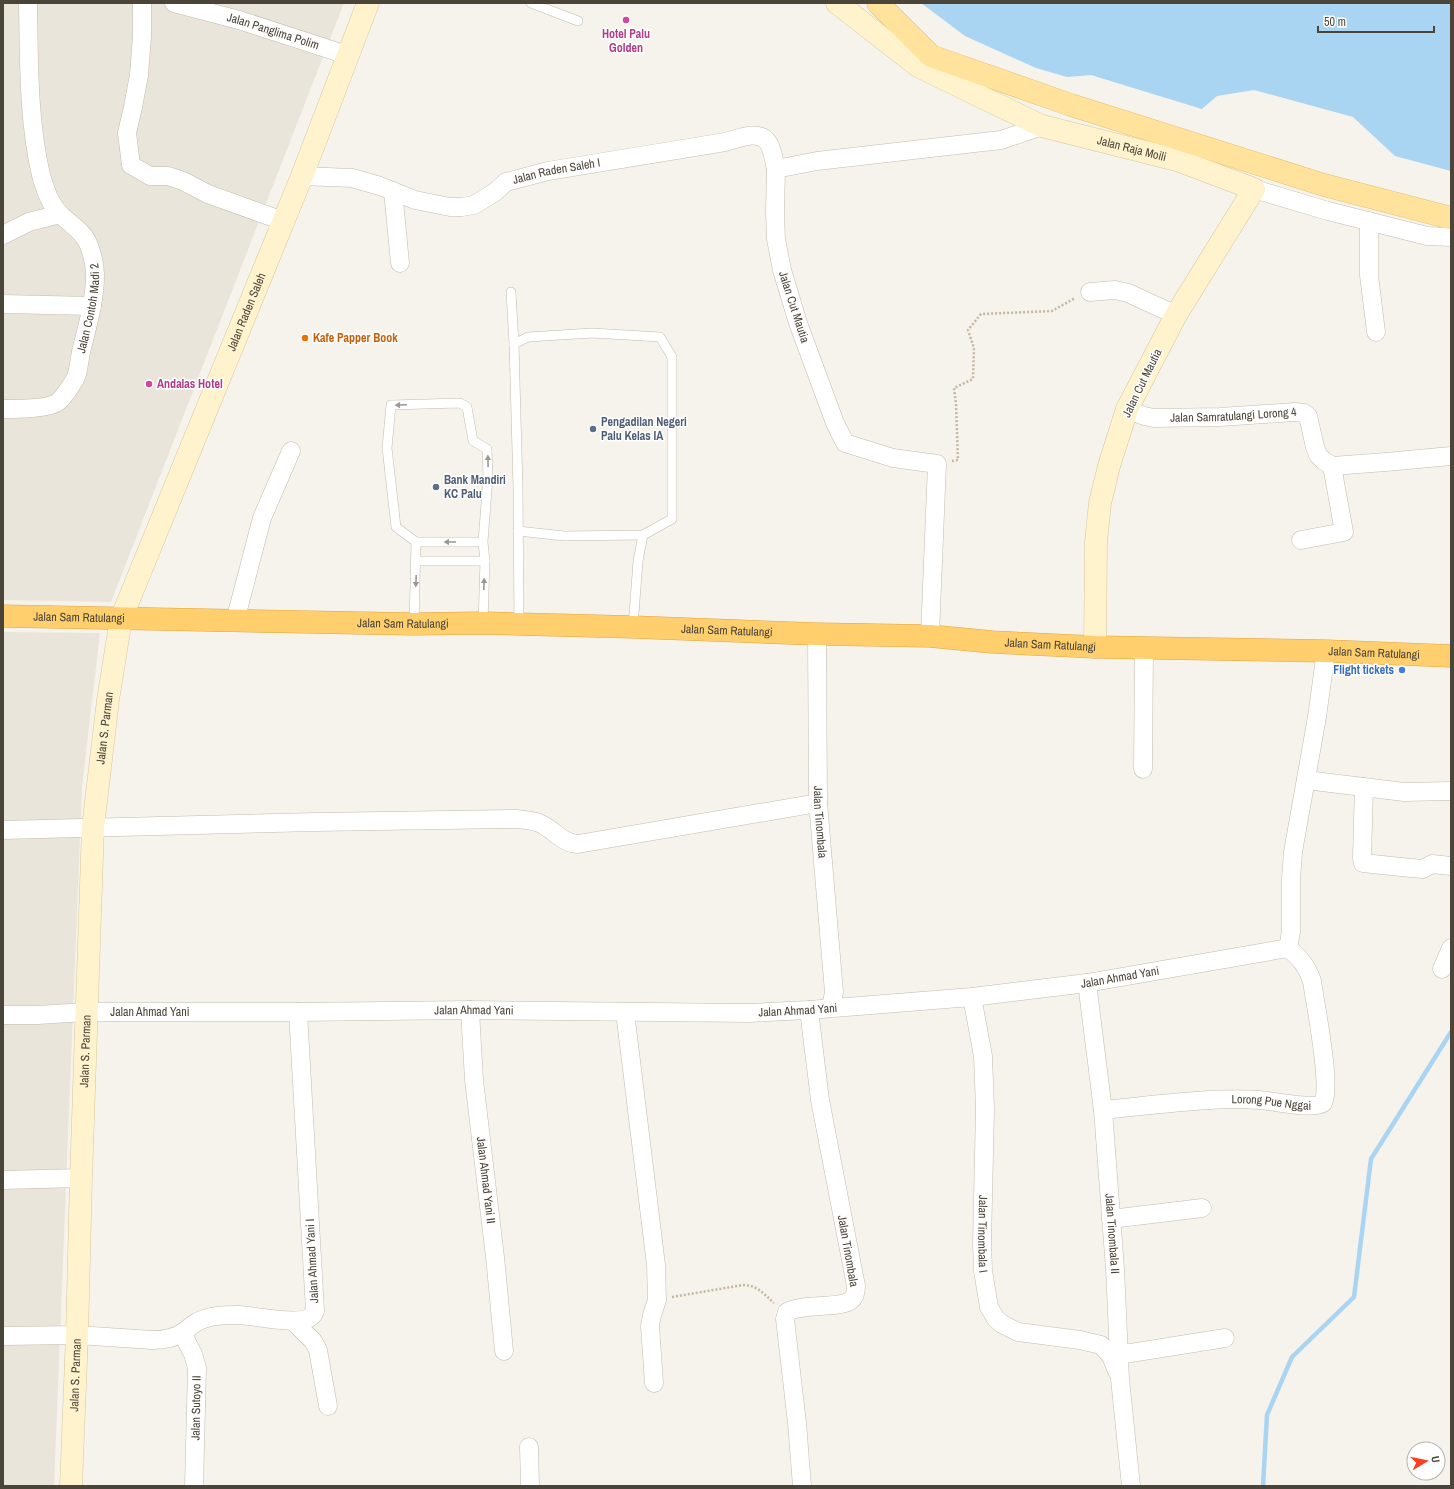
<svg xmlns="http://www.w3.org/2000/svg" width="1454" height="1489" font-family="'Archivo Narrow',sans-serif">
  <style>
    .residential { fill: #eae5da }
    .water { fill: #a9d4f2 }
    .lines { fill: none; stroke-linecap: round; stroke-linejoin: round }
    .stream { stroke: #a9d4f2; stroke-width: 4.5 }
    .lane-casing { stroke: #c2bbae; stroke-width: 10 }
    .street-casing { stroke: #c2bbae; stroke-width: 19 }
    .secondary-casing { stroke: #d6c79b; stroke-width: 23 }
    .primary-casing { stroke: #e6c16a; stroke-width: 23 }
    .highway-casing { stroke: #e0a43c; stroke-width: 23 }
    .path { stroke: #c4b79f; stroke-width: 2.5; stroke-dasharray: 2 2; stroke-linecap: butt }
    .lane { stroke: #fff; stroke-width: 9 }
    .street { stroke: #fff; stroke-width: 18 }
    .secondary { stroke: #fff3cd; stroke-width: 22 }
    .primary { stroke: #ffe39c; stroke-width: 22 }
    .highway { stroke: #ffcf6e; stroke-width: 22 }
    .oneway { fill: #9c9892 }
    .hotel-dot { fill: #d1479c; stroke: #fff; stroke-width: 1.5 }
    .food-dot { fill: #e8710a; stroke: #fff; stroke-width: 1.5 }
    .service-dot { fill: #5c6f8a; stroke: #fff; stroke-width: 1.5 }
    .shop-dot { fill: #3f7fe0; stroke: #fff; stroke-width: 1.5 }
    .labels { text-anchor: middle; stroke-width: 3; stroke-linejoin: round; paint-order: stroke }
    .street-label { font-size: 12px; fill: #4b4439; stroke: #fff }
    .hotel-label { font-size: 12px; font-weight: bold; fill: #b23c85; stroke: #fff }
    .food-label { font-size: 12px; font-weight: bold; fill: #c56008; stroke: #fff; text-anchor: start }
    .service-label { font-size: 12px; font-weight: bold; fill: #4e5e75; stroke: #fff; text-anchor: start }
    .shop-label { font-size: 12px; font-weight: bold; fill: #366cbe; stroke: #fff; text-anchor: end }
  </style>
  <rect width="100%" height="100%" fill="#f6f3ec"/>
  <g class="residential">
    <path d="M 3,3 L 344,3 L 111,602 L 3,600 Z"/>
    <path d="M 3,632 L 100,633 L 82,787 L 54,1486 L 3,1486 Z"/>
  </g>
  <path class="water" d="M 921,3 L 1451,3 L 1451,171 L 1395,156 L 1353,117 L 1254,90 L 1217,96 L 1202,109 L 1091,75 L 1067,77 L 1036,68 L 965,36 Z"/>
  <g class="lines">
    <path class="stream" d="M 1263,1486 L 1267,1415 L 1292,1357 L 1354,1297 L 1371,1159 L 1451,1032"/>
    <g class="lane-casing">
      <g id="lane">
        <path d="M 531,3 L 578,21"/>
        <path d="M 511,292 L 514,344 L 518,488 L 519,624"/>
        <path d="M 514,344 L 528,337 L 592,333 L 660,337 L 672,357 L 672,519 L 643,535 L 564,536 L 518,531"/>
        <path d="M 416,561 L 485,561"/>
        <path d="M 483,623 L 485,561 L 483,542 L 488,477 L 487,449 L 473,441 L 467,407 L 460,403 L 391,405 L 387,448 L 396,527 L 416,542 L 483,542"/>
        <path d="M 414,624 L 416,542"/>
        <path d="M 633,627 L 638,561 L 643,535"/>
      </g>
    </g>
    <g class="street-casing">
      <g id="street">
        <path d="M 142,3 L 142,36 L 139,75 L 133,107 L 127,133 L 131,165 L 150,176 L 168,176 L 183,181 L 208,194 L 283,221"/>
        <path id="s1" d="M 174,3 L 239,20 L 347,55"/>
        <path id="s2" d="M 302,176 L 352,178 L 380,186 L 415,200 L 450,207 L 462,207 L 474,205 L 495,192 L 506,182 L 548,171 L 725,142 C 738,139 760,128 769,144 C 773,151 774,161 776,169"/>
        <path d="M 1254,189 L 1328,211 L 1427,236 L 1451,237"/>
        <path d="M 393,191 L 400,263"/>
        <path d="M 1369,221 L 1369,275 L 1376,332"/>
        <path d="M 3,235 L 29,222 L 60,214"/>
        <path d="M 1090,292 L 1115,290 L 1128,293 L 1176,315"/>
        <path d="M 3,304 L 92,306"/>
        <path id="s3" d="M 3,409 C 15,409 51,409 59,401 C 65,395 71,386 75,379 C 79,371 79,361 81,352 C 87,327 95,301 95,275 C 95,264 92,253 88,243 C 82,230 70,224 61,215 C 50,205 45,189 41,175 C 28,120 29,59 28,3"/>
        <path id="s4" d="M 1127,409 L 1144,416 L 1154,418 L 1220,417 L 1295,412 L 1304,413 L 1308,416 L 1315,447 L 1318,455 L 1324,461 L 1332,466 L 1386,462 L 1451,456"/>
        <path d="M 1301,540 L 1344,532 L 1332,466"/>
        <path d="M 235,621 L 262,518 L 291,451"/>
        <path id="s5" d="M 817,634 L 818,803 L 834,992 L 832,1003 L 828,1008"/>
        <path d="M 930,636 L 937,464 L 893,458 L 845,443 L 835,423 L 798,323 L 782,270 L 776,239 L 775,213 L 776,169 L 817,161 L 1001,140 L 1042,126"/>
        <path d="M 1143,769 L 1144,648"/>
        <path d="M 1306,780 L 1404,792 L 1451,791"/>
        <path d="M 1364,787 L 1362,858 L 1363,863 L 1411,868 L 1423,869 L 1432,864 L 1451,866"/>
        <path d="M 3,830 L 316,822 L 516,819 C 524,820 532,820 539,823 C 554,829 561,843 578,844 L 818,803"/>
        <path d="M 1288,948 L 1291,932 L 1291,879 L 1293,852 L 1317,717 L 1326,651"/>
        <path d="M 1442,969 L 1451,948"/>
        <path id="s6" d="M 1087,983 L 1103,1110 L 1115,1269 L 1120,1379 L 1131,1486"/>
        <path id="s7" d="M 972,997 L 983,1056 L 985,1109 L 982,1243 L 983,1271 L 989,1307 L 996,1319 L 1002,1324 L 1018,1332 L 1080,1340 L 1101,1345 L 1111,1356 L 1117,1371"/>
        <path id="s8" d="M 470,1010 L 474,1080 L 495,1257 L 504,1351"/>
        <path d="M 625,1012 L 656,1265 L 657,1300 L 652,1315 L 650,1326 L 654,1383"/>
        <path id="s9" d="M 3,1015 L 37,1015 L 87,1012 L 298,1012 L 470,1010 L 749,1013 L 809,1010 L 972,997 L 1087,983 L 1288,948"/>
        <path id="s10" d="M 1103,1110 C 1155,1105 1208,1097 1260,1100 C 1274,1101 1313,1110 1323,1103 C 1332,1085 1315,1004 1312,981 C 1307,966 1300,958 1288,948"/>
        <path d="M 3,1180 L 81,1178"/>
        <path d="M 1111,1219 L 1202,1208"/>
        <path d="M 293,1321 L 313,1341 L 318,1350 L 328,1406"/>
        <path d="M 182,1333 L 193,1354 L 197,1368 L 194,1486"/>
        <path d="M 3,1336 L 77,1335 L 152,1340 C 163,1340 173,1339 182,1333 C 187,1330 191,1325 197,1322 C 210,1315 225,1315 239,1315 C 257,1316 294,1325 309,1318 C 313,1316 314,1314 315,1311 L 298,1012"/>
        <path d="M 1118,1355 L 1225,1338"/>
        <path d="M 529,1447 L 530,1486"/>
        <path d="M 802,1486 L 797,1423 L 785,1319 L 787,1312 C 803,1303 841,1309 851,1300 C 855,1297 856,1292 856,1286 L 820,1100 L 809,1010"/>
      </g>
    </g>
    <g class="secondary-casing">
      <g id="secondary">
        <path id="s11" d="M 837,3 L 918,66 L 971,92 L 1042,126 L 1177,160 L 1254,189 L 1176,315 L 1127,409 L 1109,466 L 1100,503 L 1096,542 L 1095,647"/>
        <path id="s12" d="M 71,1486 L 77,1335 L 81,1178 L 93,827 L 108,700 L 121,619 L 302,176 L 368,3"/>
      </g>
    </g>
    <g class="primary-casing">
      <path id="primary" d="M 878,3 L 931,56 L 1071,105 L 1324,185 L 1451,218"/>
    </g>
    <g class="highway-casing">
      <g id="highway">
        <path id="s13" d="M 3,616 L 414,624 L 483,623 L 633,627 L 817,634 L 930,636 L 992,642 L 1095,647 L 1326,651 L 1451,656"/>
      </g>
    </g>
    <g class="path">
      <path d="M 952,461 L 958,460 L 956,404 L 954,388 L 973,379 L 974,348 L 968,330 L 981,314 L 1052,311 L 1075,298"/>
      <path d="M 672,1297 L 743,1285 C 757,1285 764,1294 774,1303"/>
    </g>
    <use href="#lane" class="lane"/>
    <use href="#street" class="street"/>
    <use href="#secondary" class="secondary"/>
    <use href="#primary" class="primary"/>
    <use href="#highway" class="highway"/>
  </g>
  <defs><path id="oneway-solid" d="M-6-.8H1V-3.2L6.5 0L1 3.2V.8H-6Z"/></defs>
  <g class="oneway">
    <use href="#oneway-solid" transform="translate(401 405) rotate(178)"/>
    <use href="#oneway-solid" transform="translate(488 461) rotate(-91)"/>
    <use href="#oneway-solid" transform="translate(450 542) rotate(-180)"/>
    <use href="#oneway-solid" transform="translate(416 581) rotate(92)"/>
    <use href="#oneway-solid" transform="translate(484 584) rotate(-88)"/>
  </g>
  <g class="hotel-dot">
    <circle cx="626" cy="20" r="4"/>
    <circle cx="149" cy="384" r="4"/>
  </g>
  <circle class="food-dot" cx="305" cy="338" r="4"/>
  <g class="service-dot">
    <circle cx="593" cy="429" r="4"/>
    <circle cx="436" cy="487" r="4"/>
  </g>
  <circle class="shop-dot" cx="1402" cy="670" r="4"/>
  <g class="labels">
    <g class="street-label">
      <text dy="4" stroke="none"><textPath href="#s1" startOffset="103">Jalan Panglima Polim</textPath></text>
      <text dy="4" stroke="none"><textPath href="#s11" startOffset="333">Jalan Raja Moili</textPath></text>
      <text dy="4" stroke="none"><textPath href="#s2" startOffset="268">Jalan Raden Saleh I</textPath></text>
      <text transform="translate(794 307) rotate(72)" y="4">Jalan Cut Mautia</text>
      <text dy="4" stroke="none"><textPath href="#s3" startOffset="157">Jalan Contoh Madi 2</textPath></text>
      <text dy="4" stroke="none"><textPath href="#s12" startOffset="1201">Jalan Raden Saleh</textPath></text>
      <text transform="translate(1142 383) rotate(-64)" y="4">Jalan Cut Mautia</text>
      <text dy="4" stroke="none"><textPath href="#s4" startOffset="108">Jalan Samratulangi Lorong 4</textPath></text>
      <text dy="4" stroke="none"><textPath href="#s13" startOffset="76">Jalan Sam Ratulangi</textPath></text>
      <text dy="4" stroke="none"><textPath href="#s13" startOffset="400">Jalan Sam Ratulangi</textPath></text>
      <text dy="4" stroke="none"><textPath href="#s13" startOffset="724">Jalan Sam Ratulangi</textPath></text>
      <text dy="4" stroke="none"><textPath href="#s13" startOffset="1048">Jalan Sam Ratulangi</textPath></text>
      <text dy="4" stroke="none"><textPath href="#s13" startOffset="1372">Jalan Sam Ratulangi</textPath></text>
      <text dy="4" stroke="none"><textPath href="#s12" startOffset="759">Jalan S. Parman</textPath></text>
      <text dy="4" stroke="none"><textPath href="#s5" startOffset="188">Jalan Tinombala</textPath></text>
      <text dy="4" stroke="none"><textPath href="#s9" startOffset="1119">Jalan Ahmad Yani</textPath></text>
      <text dy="4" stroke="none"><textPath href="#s9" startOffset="471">Jalan Ahmad Yani</textPath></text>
      <text dy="4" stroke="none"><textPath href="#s9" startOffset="795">Jalan Ahmad Yani</textPath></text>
      <text dy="4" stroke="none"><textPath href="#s9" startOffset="147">Jalan Ahmad Yani</textPath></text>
      <text dy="4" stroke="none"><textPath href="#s12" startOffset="435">Jalan S. Parman</textPath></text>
      <text dy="4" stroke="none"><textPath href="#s10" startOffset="169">Lorong Pue Nggai</textPath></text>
      <text dy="4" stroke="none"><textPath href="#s8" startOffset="171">Jalan Ahmad Yani II</textPath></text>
      <text dy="4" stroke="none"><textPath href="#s7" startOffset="238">Jalan Tinombala I</textPath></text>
      <text dy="4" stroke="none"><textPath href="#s6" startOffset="252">Jalan Tinombala II</textPath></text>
      <text transform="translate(848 1251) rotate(80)" y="4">Jalan Tinombala</text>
      <text transform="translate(312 1261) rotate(-93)" y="4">Jalan Ahmad Yani I</text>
      <text dy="4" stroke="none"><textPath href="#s12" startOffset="111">Jalan S. Parman</textPath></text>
      <text transform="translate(196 1408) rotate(-89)" y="4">Jalan Sutoyo II</text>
    </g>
    <g class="hotel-label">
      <text x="626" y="38">Hotel Palu<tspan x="626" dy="14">Golden</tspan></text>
      <text x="157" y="388" text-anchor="start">Andalas Hotel</text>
    </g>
    <g class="food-label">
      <text x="313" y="342">Kafe Papper Book</text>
    </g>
    <g class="service-label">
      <text x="601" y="426">Pengadilan Negeri<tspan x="601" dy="14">Palu Kelas IA</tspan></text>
      <text x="444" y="484">Bank Mandiri<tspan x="444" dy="14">KC Palu</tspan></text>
    </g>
    <g class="shop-label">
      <text x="1394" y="674">Flight tickets</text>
    </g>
  </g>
  <rect width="1454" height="1489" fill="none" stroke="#4b4439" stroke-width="8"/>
  <g transform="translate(1426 1461) rotate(80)"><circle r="19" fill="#ffffff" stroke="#b7b4b0"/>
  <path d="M0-3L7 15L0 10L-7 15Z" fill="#fc3f1d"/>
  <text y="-6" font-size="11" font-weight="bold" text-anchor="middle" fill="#4b4439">U</text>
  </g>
  <path d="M1318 26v6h116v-6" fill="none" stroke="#4b4439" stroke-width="2"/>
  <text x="1324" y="26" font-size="12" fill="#4b4439" stroke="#ffffff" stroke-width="3" paint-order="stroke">50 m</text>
</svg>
